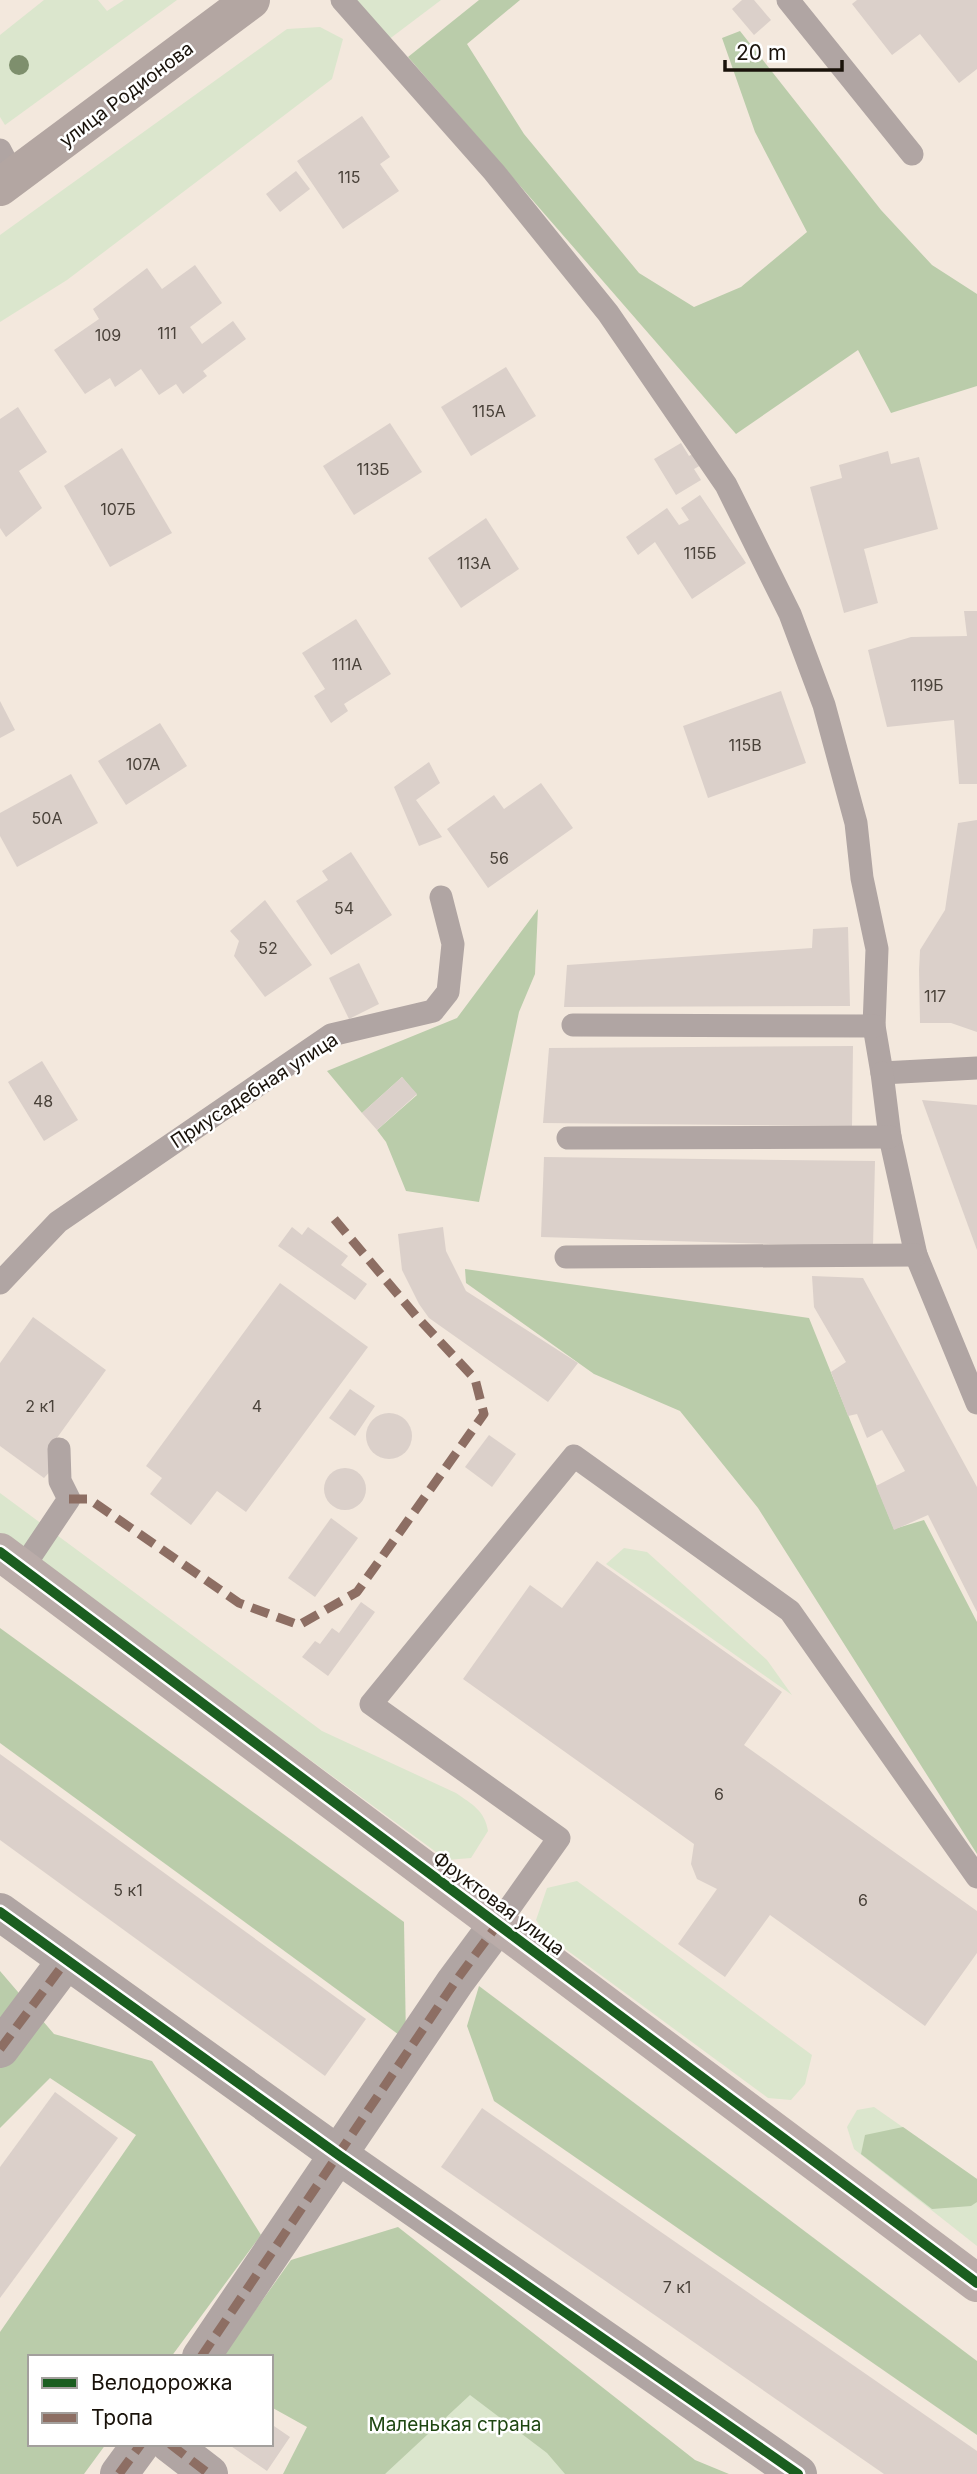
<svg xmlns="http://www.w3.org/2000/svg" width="977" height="2474" font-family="Inter,sans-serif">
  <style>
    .green { fill: #dbe6cd }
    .forest { fill: #baccaa }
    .building { fill: #dbd0ca }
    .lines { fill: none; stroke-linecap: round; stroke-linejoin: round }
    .lane { stroke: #b0a5a3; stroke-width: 23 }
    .street { stroke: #b0a5a3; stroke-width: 38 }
    .secondary { stroke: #baaca9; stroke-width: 38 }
    .primary { stroke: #b3a6a2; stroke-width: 38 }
    .quiet { stroke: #8d6e63; stroke-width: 9; stroke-dasharray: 18 9; stroke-linecap: butt }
    .cycleway-casing { stroke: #fff; stroke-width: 15 }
    .cycleway { stroke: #1b5e20; stroke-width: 10 }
    .tree { fill: #7e8f6d }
    .labels { text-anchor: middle; stroke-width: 5; stroke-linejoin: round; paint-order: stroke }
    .number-label { font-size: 16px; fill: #4a423a }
    .street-label { font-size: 19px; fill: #19120a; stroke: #fff }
    .park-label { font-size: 19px; fill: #1f4712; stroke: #fff }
  </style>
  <rect width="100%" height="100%" fill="#f3e8dd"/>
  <g class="green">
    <path d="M 44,0 L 98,0 L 107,11 L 124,0 L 177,0 L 5,125 L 0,117 L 0,35 Z"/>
    <path d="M 352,0 L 441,0 L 388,40 Z"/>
    <path d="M 320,27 L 343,39 L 332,79 L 67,280 L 0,322 L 0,235 L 287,29 Z"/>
    <path d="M 0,1493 L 322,1731 L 456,1793 C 472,1804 485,1811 488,1831 L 471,1858 L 447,1860 L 0,1533 Z"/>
    <path d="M 624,1548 L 647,1552 L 767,1660 L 792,1695 L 606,1564 Z"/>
    <path d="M 577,1881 L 812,2055 L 805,2084 L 791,2100 L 768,2098 L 545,1934 L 536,1920 L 547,1888 Z"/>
    <path d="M 874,2107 L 977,2179 L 977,2246 L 854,2149 L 847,2127 L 857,2110 Z"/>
    <path d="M 441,2355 L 606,2474 L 360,2474 Z"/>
  </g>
  <g class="forest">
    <path d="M 479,0 L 520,0 L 467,44 L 524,134 L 639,273 L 694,307 L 741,287 L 807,232 L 755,132 L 722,38 L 740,31 L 881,210 L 932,265 L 977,294 L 977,386 L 891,413 L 858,350 L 736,434 L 408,57 Z"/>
    <path d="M 538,909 L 535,974 L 519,1012 L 479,1202 L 406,1191 L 386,1142 L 377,1130 L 417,1095 L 402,1077 L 362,1113 L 327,1071 L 457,1018 Z"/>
    <path d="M 465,1269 L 809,1318 L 894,1529 L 924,1520 L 977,1622 L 977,1854 L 758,1508 L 680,1411 L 594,1374 L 466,1283 Z"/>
    <path d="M 0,1628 L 404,1922 L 406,2040 L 0,1743 Z"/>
    <path d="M 0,1971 L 54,2034 L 152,2061 L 261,2235 L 171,2357 L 30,2357 L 30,2444 L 106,2444 L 84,2474 L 0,2474 L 0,2332 L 136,2135 L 50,2078 L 0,2128 Z"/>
    <path d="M 479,1986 L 977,2361 L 977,2435 L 494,2101 L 467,2026 Z"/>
    <path d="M 903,2127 L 977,2179 L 977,2202 L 971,2206 L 932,2209 L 861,2154 L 865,2135 Z"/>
    <path d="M 398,2227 L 695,2460 L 729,2474 L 565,2474 L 547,2453 L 470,2395 L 385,2474 L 283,2474 L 307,2427 L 271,2407 L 271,2357 L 222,2357 L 291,2260 Z"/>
  </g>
  <g class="building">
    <path d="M 742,0 L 754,0 L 771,20 L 754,35 L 732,9 Z"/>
    <path d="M 857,0 L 977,0 L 977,69 L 959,83 L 920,34 L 892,55 L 852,4 Z"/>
    <path d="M 362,116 L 390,157 L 380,164 L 399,191 L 343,229 L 297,161 Z"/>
    <path d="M 296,171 L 310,189 L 280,212 L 266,194 Z"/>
    <path d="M 195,265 L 222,303 L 190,327 L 202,344 L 233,321 L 246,339 L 203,371 L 207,376 L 183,394 L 176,384 L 159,395 L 141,369 L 115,387 L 110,378 L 85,394 L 54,350 L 99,319 L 93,309 L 147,268 L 162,289 Z"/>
    <path d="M 506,367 L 536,416 L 471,456 L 441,407 Z"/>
    <path d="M 18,407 L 47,452 L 19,471 L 42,508 L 6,537 L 0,528 L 0,419 Z"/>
    <path d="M 390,423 L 422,472 L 354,515 L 323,466 Z"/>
    <path d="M 681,443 L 689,456 L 696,452 L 703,464 L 694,469 L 701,480 L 676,495 L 654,459 Z"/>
    <path d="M 122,448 L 172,533 L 110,567 L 64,486 Z"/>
    <path d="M 888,451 L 891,464 L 919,457 L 938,529 L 864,549 L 878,603 L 844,613 L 810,487 L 842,478 L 839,465 Z"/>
    <path d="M 700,495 L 746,563 L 692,599 L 655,542 L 638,555 L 626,537 L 667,508 L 679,525 L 689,520 L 681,508 Z"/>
    <path d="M 486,518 L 519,569 L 461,608 L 428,558 Z"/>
    <path d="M 964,611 L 977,611 L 977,784 L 959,784 L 954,720 L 887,727 L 868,650 L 911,637 L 967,636 Z"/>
    <path d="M 356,619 L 391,674 L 344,704 L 348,711 L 331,723 L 314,696 L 325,689 L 302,653 Z"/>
    <path d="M 781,691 L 806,763 L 708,798 L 683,726 Z"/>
    <path d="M 0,701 L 15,730 L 0,738 Z"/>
    <path d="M 160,723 L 187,766 L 126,805 L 98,761 Z"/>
    <path d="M 429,762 L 440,783 L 416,800 L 442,837 L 419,846 L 394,787 Z"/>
    <path d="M 71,774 L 98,823 L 17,867 L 0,836 L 0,813 Z"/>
    <path d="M 541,783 L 573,828 L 488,888 L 447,829 L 494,795 L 504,809 Z"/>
    <path d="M 977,820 L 977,1032 L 951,1023 L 920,1023 L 919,970 L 920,950 L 945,910 L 958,823 Z"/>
    <path d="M 351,852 L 392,915 L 331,955 L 296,901 L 328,880 L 322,871 Z"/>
    <path d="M 265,900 L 312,965 L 265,997 L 234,956 L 239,941 L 230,931 Z"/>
    <path d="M 848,927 L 850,1006 L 564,1007 L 567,965 L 812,948 L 813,929 Z"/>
    <path d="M 359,963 L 379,1004 L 349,1019 L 329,978 Z"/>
    <path d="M 853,1046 L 852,1126 L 543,1123 L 549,1048 Z"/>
    <path d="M 42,1061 L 78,1120 L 44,1141 L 8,1082 Z"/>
    <path d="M 402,1077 L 417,1094 L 377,1130 L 362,1113 Z"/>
    <path d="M 922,1100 L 977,1105 L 977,1250 Z"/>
    <path d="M 544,1157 L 875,1161 L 873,1247 L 541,1237 Z"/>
    <path d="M 292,1227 L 302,1235 L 308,1227 L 348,1256 L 341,1265 L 367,1284 L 355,1300 L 278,1246 Z"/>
    <path d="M 443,1227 L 446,1251 L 466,1291 L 578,1363 L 548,1402 L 429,1318 L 419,1304 L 402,1270 L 398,1234 Z"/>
    <path d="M 812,1276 L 863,1278 L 977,1487 L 977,1612 L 928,1515 L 894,1530 L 876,1486 L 905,1471 L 882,1430 L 867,1438 L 857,1414 L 848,1416 L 831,1372 L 846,1362 L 814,1307 Z"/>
    <path d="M 280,1283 L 368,1347 L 246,1512 L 217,1491 L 191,1525 L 150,1494 L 162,1478 L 146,1466 Z"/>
    <path d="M 33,1317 L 106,1370 L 54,1442 L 55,1466 L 44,1478 L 0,1446 L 0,1363 Z"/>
    <path d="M 350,1389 L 375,1406 L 355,1436 L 329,1418 Z"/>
    <circle cx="389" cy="1436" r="23"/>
    <path d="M 489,1435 L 516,1454 L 492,1487 L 465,1467 Z"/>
    <circle cx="345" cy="1489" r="21"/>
    <path d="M 331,1518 L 358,1538 L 315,1597 L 288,1578 Z"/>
    <path d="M 597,1561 L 782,1692 L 744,1745 L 977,1911 L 977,1953 L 925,2026 L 770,1915 L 725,1977 L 678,1944 L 717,1889 L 697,1879 L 691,1864 L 694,1844 L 463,1679 L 530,1585 L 562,1608 Z"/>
    <path d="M 361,1602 L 375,1612 L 328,1676 L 302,1657 L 315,1641 L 320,1644 L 332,1628 L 339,1633 Z"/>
    <path d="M 0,1754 L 366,2019 L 325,2076 L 0,1840 Z"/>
    <path d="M 55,2092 L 118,2138 L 0,2298 L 0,2167 Z"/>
    <path d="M 482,2108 L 977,2451 L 977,2474 L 884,2474 L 441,2167 Z"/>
    <path d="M 271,2424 L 290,2437 L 267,2471 L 228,2444 L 271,2444 Z"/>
  </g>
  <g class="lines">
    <g class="lane">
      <path d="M 342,0 L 494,172 L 608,313 L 726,485 L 790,614 L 824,705 L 856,823 L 862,878 L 877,949 L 874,1026 L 882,1073 L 977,1068"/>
      <path d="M 788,0 L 912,154"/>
      <path d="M 0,150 L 14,177"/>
      <path d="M 573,1025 L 874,1026"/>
      <path d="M 882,1073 L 890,1137 L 916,1255 L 977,1403"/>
      <path d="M 568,1138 L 890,1137"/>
      <path d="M 566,1257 L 916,1255"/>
      <path d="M 0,1283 L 58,1222 L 331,1035 L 433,1011 L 448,992 L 453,944 L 441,897"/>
      <path d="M 22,1569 L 69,1499 L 60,1481 L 59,1449"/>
      <path d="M 498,1924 L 559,1838 L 371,1704 L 574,1456 L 790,1611 L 977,1877"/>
    </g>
    <g class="street">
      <path d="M 0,1912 L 340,2156 L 798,2474"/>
      <path d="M 0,2049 L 66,1961"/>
      <path d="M 201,2357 L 455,1982 L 498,1924"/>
      <path d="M 170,2444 L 209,2474"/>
      <path d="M 119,2474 L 141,2444"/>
    </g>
    <path class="secondary" d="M 0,1552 L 977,2283"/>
    <path class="primary" d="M 0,187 L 251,0"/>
    <g class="quiet">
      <path d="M 69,1499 L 89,1499 L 239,1603 L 299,1625 L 357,1592 L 484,1414 L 475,1379 L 417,1317 L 330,1214"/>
      <path d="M 0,2049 L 66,1961"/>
      <path d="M 201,2357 L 455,1982 L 498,1924"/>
      <path d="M 170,2444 L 209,2474"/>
      <path d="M 119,2474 L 141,2444"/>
    </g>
    <g class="cycleway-casing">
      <g id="cycleway">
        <path d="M 0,1552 L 977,2283"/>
        <path d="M 0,1912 L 340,2156 L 798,2474"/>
      </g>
    </g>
    <use href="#cycleway" class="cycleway"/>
  </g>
  <circle class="tree" cx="19" cy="65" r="10"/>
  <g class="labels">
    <g class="number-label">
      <text x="349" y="183">115</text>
      <text x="167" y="339">111</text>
      <text x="108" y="341">109</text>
      <text x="489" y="417">115А</text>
      <text x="373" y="475">113Б</text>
      <text x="118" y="515">107Б</text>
      <text x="700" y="559">115Б</text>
      <text x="474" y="569">113А</text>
      <text x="347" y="670">111А</text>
      <text x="927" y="691">119Б</text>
      <text x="745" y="751">115В</text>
      <text x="143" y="770">107А</text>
      <text x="47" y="824">50А</text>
      <text x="499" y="864">56</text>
      <text x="344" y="914">54</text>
      <text x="268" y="954">52</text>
      <text x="935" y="1002">117</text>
      <text x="43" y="1107">48</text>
      <text x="40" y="1412">2 к1</text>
      <text x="257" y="1412">4</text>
      <text x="719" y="1800">6</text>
      <text x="128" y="1896">5 к1</text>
      <text x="863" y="1906">6</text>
      <text x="677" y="2293">7 к1</text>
    </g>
    <g class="street-label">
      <text transform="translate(126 94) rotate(-37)" y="7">улица Родионова</text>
      <text transform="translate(254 1090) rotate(-33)" y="7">Приусадебная улица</text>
      <text transform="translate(499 1903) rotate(37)" y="7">Фруктовая улица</text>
    </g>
    <g class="park-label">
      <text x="455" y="2431">Маленькая страна</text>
    </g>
  </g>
  <rect x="28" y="2355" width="245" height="91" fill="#ffffff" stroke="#a3a09d" stroke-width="2"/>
  <rect x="42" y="2378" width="35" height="10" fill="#1b5e20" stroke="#a3a09d" stroke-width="2"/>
  <text x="91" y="2390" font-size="21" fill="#19120a">Велодорожка</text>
  <rect x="42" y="2413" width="35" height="10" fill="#8d6e63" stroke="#a3a09d" stroke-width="2"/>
  <text x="91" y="2425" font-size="21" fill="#19120a">Тропа</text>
  <path d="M725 60v10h117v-10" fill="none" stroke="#19120a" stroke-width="3.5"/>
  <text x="736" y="60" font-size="21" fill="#19120a" stroke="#ffffff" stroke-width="5" paint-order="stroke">20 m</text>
</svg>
